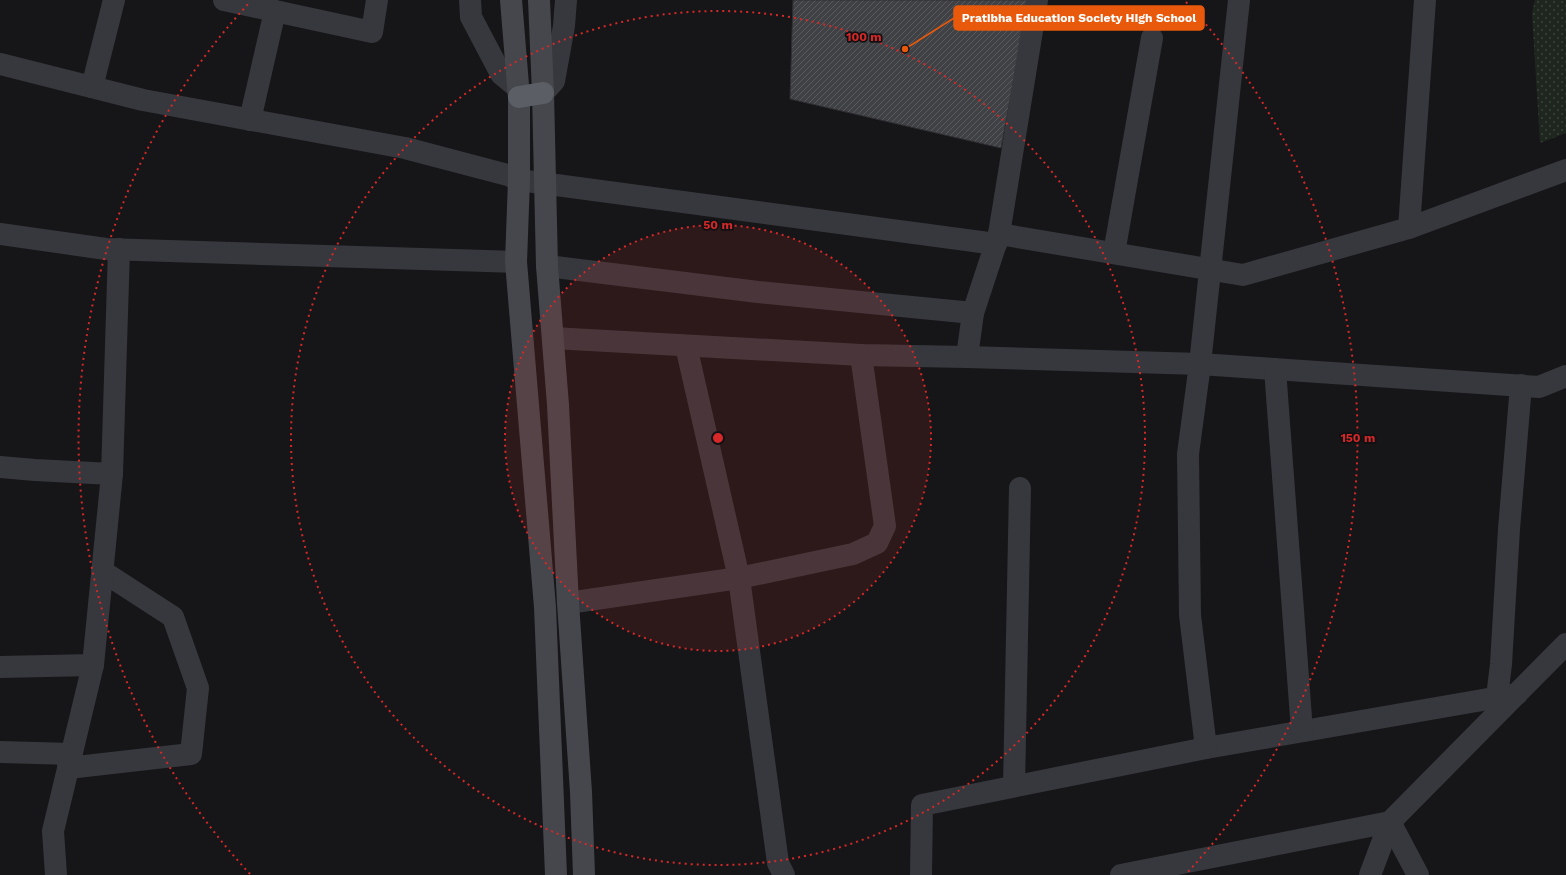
<svg xmlns="http://www.w3.org/2000/svg" width="1566" height="875" font-family="'Work Sans',sans-serif">
  <style>
    .green { fill: url(#green-dots) }
    .building { fill: url(#building-hatch); stroke: #303034 }
    .lines { fill: none; stroke-linecap: round; stroke-linejoin: round }
    .minor { stroke: #37383d; stroke-width: 22 }
    .tertiary { stroke: #37383d; stroke-width: 22 }
    .secondary { stroke: #45474d; stroke-width: 22 }
    .trunk { stroke: #5b5e65; stroke-width: 22 }
    .ring { fill: none; stroke: #d62828; stroke-width: 2; stroke-dasharray: 2 4 }
    .centre { fill: #d62828; stroke: #111113; stroke-width: 2 }
    .ring-label { font-size: 12px; text-anchor: middle; font-weight: bold; fill: #d62828; stroke: #111113; stroke-width: 3.5; stroke-linejoin: round; paint-order: stroke }
    .leader { fill: none; stroke: #e8590c; stroke-width: 1.5 }
    .callout-dot { fill: #e8590c; stroke: #111113; stroke-width: 1.5 }
    .callout { fill: #e8590c; stroke: #e8590c; stroke-width: 1.5 }
    .callout-label { font-size: 12px; text-anchor: middle; font-weight: bold; fill: #fff }
  </style>
  <defs>
    <pattern id="green-dots" width="8" height="8" patternUnits="userSpaceOnUse"><rect width="8" height="8" fill="#1e261f"/><path d="M2 2h.1M6 6h.1" fill="none" stroke="#3c433d" stroke-width="1.8" stroke-linecap="round"/></pattern>
    <pattern id="building-hatch" width="6" height="6" patternUnits="userSpaceOnUse"><rect width="6" height="6" fill="#404145"/><path d="M-1 1l2-2M0 6l6-6M5 7l2-2" fill="none" stroke="#595a5e"/></pattern>
  </defs>
  <rect width="100%" height="100%" fill="#161618"/>
  <path class="green" d="M 1535,0 L 1566,0 L 1566,133 L 1540,143 L 1532,13 Z"/>
  <path class="building" d="M 793,0 L 1029,0 L 1001,148 L 790,99 Z"/>
  <g class="lines">
    <g class="minor">
      <path d="M 224,0 L 372,32 L 377,0"/>
      <path d="M 1239,0 L 1200,364 L 1539,387 L 1566,376"/>
      <path d="M 0,64 L 143,100 L 405,148 L 508,175 L 519,180 L 996,244"/>
      <path d="M 92,87 L 114,0"/>
      <path d="M 250,120 L 275,11"/>
      <path d="M 1409,228 L 1425,0"/>
      <path d="M 0,234 L 106,249 L 516,262"/>
      <path d="M 999,234 L 1243,275 L 1409,228 L 1566,170"/>
      <path d="M 1114,253 L 1152,38"/>
      <path d="M 547,266 L 758,292 L 973,313 L 999,234 L 1037,0"/>
      <path d="M 973,313 L 967,357 L 1200,364 L 1188,454 L 1190,615 L 1206,748 L 1517,694"/>
      <path d="M 553,338 L 861,355 L 967,357"/>
      <path d="M 686,346 L 739,578 L 778,863 L 784,875"/>
      <path d="M 1275,369 L 1302,731"/>
      <path d="M 0,467 L 35,470 L 112,474"/>
      <path d="M 568,603 L 739,578 L 853,554 L 877,543 L 885,526 L 861,355"/>
      <path d="M 0,667 L 93,665"/>
      <path d="M 1497,697 L 1501,664 L 1509,529 L 1521,385"/>
      <path d="M 0,752 L 72,754"/>
      <path d="M 68,768 L 191,754 L 198,688 L 173,617 L 102,571"/>
      <path d="M 1014,786 L 1020,488"/>
      <path d="M 56,875 L 53,831 L 93,665 L 112,474 L 119,249"/>
      <path d="M 921,875 L 922,805 L 1206,748"/>
      <path d="M 1370,875 L 1390,822"/>
    </g>
    <g class="tertiary">
      <path d="M 470,0 L 471,17 L 501,74 L 518,88"/>
      <path d="M 543,93 L 554,81 L 564,26 L 566,0"/>
      <path d="M 1390,822 L 1418,875"/>
      <path d="M 1121,875 L 1390,822 L 1566,644"/>
    </g>
    <g class="secondary">
      <path d="M 511,0 L 519,97 L 519,180 L 516,262 L 545,607 L 556,875"/>
      <path d="M 539,0 L 543,93 L 547,266 L 558,405 L 568,603 L 581,792 L 584,875"/>
    </g>
    <path class="trunk" d="M 519,97 L 543,93"/>
  </g>
  <circle cx="718" cy="438" r="213" fill="#d62828" fill-opacity=".12"/>
  <g class="ring">
    <circle cx="718" cy="438" r="213"/>
    <circle cx="718" cy="438" r="427"/>
    <path d="M250 874A640 640 0 0 1 250 2M1186 2A640 640 0 0 1 1186 874"/>
  </g>
  <circle cx="718" cy="438" r="6" class="centre"/>
  <g class="ring-label">
    <text x="864" y="41">100 m</text>
    <text x="718" y="229">50 m</text>
    <text x="1358" y="442">150 m</text>
  </g>
  <path class="leader" d="M905 49L954 18"/>
  <circle class="callout-dot" cx="905" cy="49" r="4"/>
  <rect class="callout" x="954" y="6" width="250" height="24" rx="4"/>
  <g class="callout-label">
    <text x="1079" y="22">Pratibha Education Society HIgh School</text>
  </g>
</svg>
